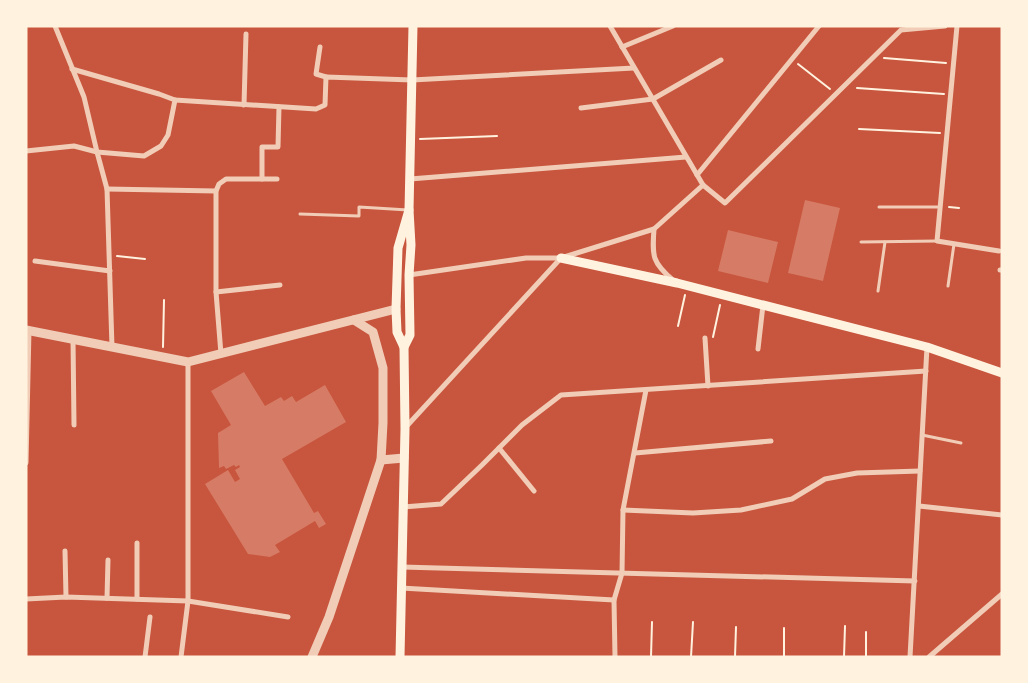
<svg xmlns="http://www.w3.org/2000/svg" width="1028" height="683" font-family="'Nunito Sans',sans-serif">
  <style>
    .building { fill: #d67c66 }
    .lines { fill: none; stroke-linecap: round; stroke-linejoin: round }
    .path { stroke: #fff3e0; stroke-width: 2 }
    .service { stroke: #f1ccb7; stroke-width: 3 }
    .minor { stroke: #f1ccb7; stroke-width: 5 }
    .tertiary { stroke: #f1ccb7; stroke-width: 9 }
    .secondary { stroke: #fff3e0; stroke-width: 9 }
  </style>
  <rect width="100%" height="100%" fill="#c8553d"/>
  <g class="building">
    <path d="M 805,200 L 840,208 L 823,281 L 788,273 Z"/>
    <path d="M 728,230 L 778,242 L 768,283 L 718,271 Z"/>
    <path d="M 244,372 L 265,406 L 281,397 L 284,401 L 292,396 L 296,402 L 325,385 L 346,422 L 282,459 L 314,513 L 318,511 L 326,524 L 319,528 L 315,521 L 275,545 L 280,552 L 270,557 L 248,554 L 205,484 L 228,470 L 235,482 L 240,479 L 235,470 L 240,467 L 239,465 L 236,467 L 234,465 L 226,469 L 224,466 L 219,468 L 218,433 L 231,425 L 211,391 Z"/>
  </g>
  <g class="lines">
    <g class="path">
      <path d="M 884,58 L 946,63"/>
      <path d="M 798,64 L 830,89"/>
      <path d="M 857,88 L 944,94"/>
      <path d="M 859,129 L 940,133"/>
      <path d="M 420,139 L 497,136"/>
      <path d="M 949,207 L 959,208"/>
      <path d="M 117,256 L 145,259"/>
      <path d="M 678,326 L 685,295"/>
      <path d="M 713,337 L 720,305"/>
      <path d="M 163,347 L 164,300"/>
      <path d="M 651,657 L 652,622"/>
      <path d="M 691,657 L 693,622"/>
      <path d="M 735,657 L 736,627"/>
      <path d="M 784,657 L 784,628"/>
      <path d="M 844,657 L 845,626"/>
      <path d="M 866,657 L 866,632"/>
    </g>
    <g class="service">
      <path d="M 879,207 L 940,207"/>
      <path d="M 300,214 L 359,216 L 359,207 L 408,210"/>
      <path d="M 861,242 L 937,241"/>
      <path d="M 948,286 L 954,244"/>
      <path d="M 878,291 L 885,242"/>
      <path d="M 922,435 L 961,443"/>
    </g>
    <g class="minor">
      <path d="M 55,26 L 84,97 L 97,152 L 107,189 L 112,347"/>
      <path d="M 610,26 L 703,185 L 725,203 L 901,30 L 945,26"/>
      <path d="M 957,26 L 937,241 L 999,251"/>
      <path d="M 320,47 L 316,74 L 326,77"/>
      <path d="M 622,47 L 673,26"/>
      <path d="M 175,100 L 316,109 L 325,105 L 326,77 L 412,80 L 634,68"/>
      <path d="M 244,105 L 246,34"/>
      <path d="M 581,108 L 653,99 L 721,60"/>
      <path d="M 26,151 L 74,146 L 97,152 L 144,156 L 161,146 L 168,135 L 175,100 L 159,94 L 72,69"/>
      <path d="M 697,175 L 819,26"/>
      <path d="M 262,179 L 262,147 L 278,147 L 279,107"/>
      <path d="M 410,179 L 686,157"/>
      <path d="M 107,189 L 216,191"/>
      <path d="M 654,229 C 652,256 652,263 674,281"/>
      <path d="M 35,261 L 110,271"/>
      <path d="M 1000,270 L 1002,270"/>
      <path d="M 409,275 L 526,258 L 561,258 L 654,229 L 703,185"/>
      <path d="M 216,292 L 280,285"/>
      <path d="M 705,338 L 708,386"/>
      <path d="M 73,339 L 74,425"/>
      <path d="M 758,349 L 763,305"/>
      <path d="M 221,354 L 216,292 L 216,191 L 219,184 L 226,179 L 277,179"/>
      <path d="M 405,428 L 561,258"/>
      <path d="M 499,448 L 534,491"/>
      <path d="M 635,453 L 771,441"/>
      <path d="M 26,463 L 29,330"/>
      <path d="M 919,506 L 1002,515"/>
      <path d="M 403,507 L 441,504 L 482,465 L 522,425 L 561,395 L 926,371"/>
      <path d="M 623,510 L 693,513 L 741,510 L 792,499 L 825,479 L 857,473 L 920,471"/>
      <path d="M 137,543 L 137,599"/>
      <path d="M 65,551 L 66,597"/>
      <path d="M 402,567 L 915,581"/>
      <path d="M 401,588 L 614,600"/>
      <path d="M 107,598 L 108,560"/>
      <path d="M 26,599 L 66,597 L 188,601 L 288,617"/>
      <path d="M 145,657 L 150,617"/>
      <path d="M 181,657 L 188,601 L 188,362"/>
      <path d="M 615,657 L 614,600 L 622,573 L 623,510 L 646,390"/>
      <path d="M 910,657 L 927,347"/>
      <path d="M 929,657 L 1002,594"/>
    </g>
    <g class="tertiary">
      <path d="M 354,320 L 373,332 L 383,368 L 383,423 L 381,460"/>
      <path d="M 26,330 L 188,362 L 396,309"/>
      <path d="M 312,657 L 329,617 L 381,460 L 404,458"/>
    </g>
    <g class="secondary">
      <path d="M 561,258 L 677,283 L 927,347 L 1002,373"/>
      <path d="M 404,347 L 410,335 L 409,275 L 411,245 L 409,210 L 413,26"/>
      <path d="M 400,657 L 405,429 L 404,347 L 397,332 L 396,309 L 398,248 L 409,210"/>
    </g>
  </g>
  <rect width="1028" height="683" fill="none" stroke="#fff3e0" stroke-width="55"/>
</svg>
